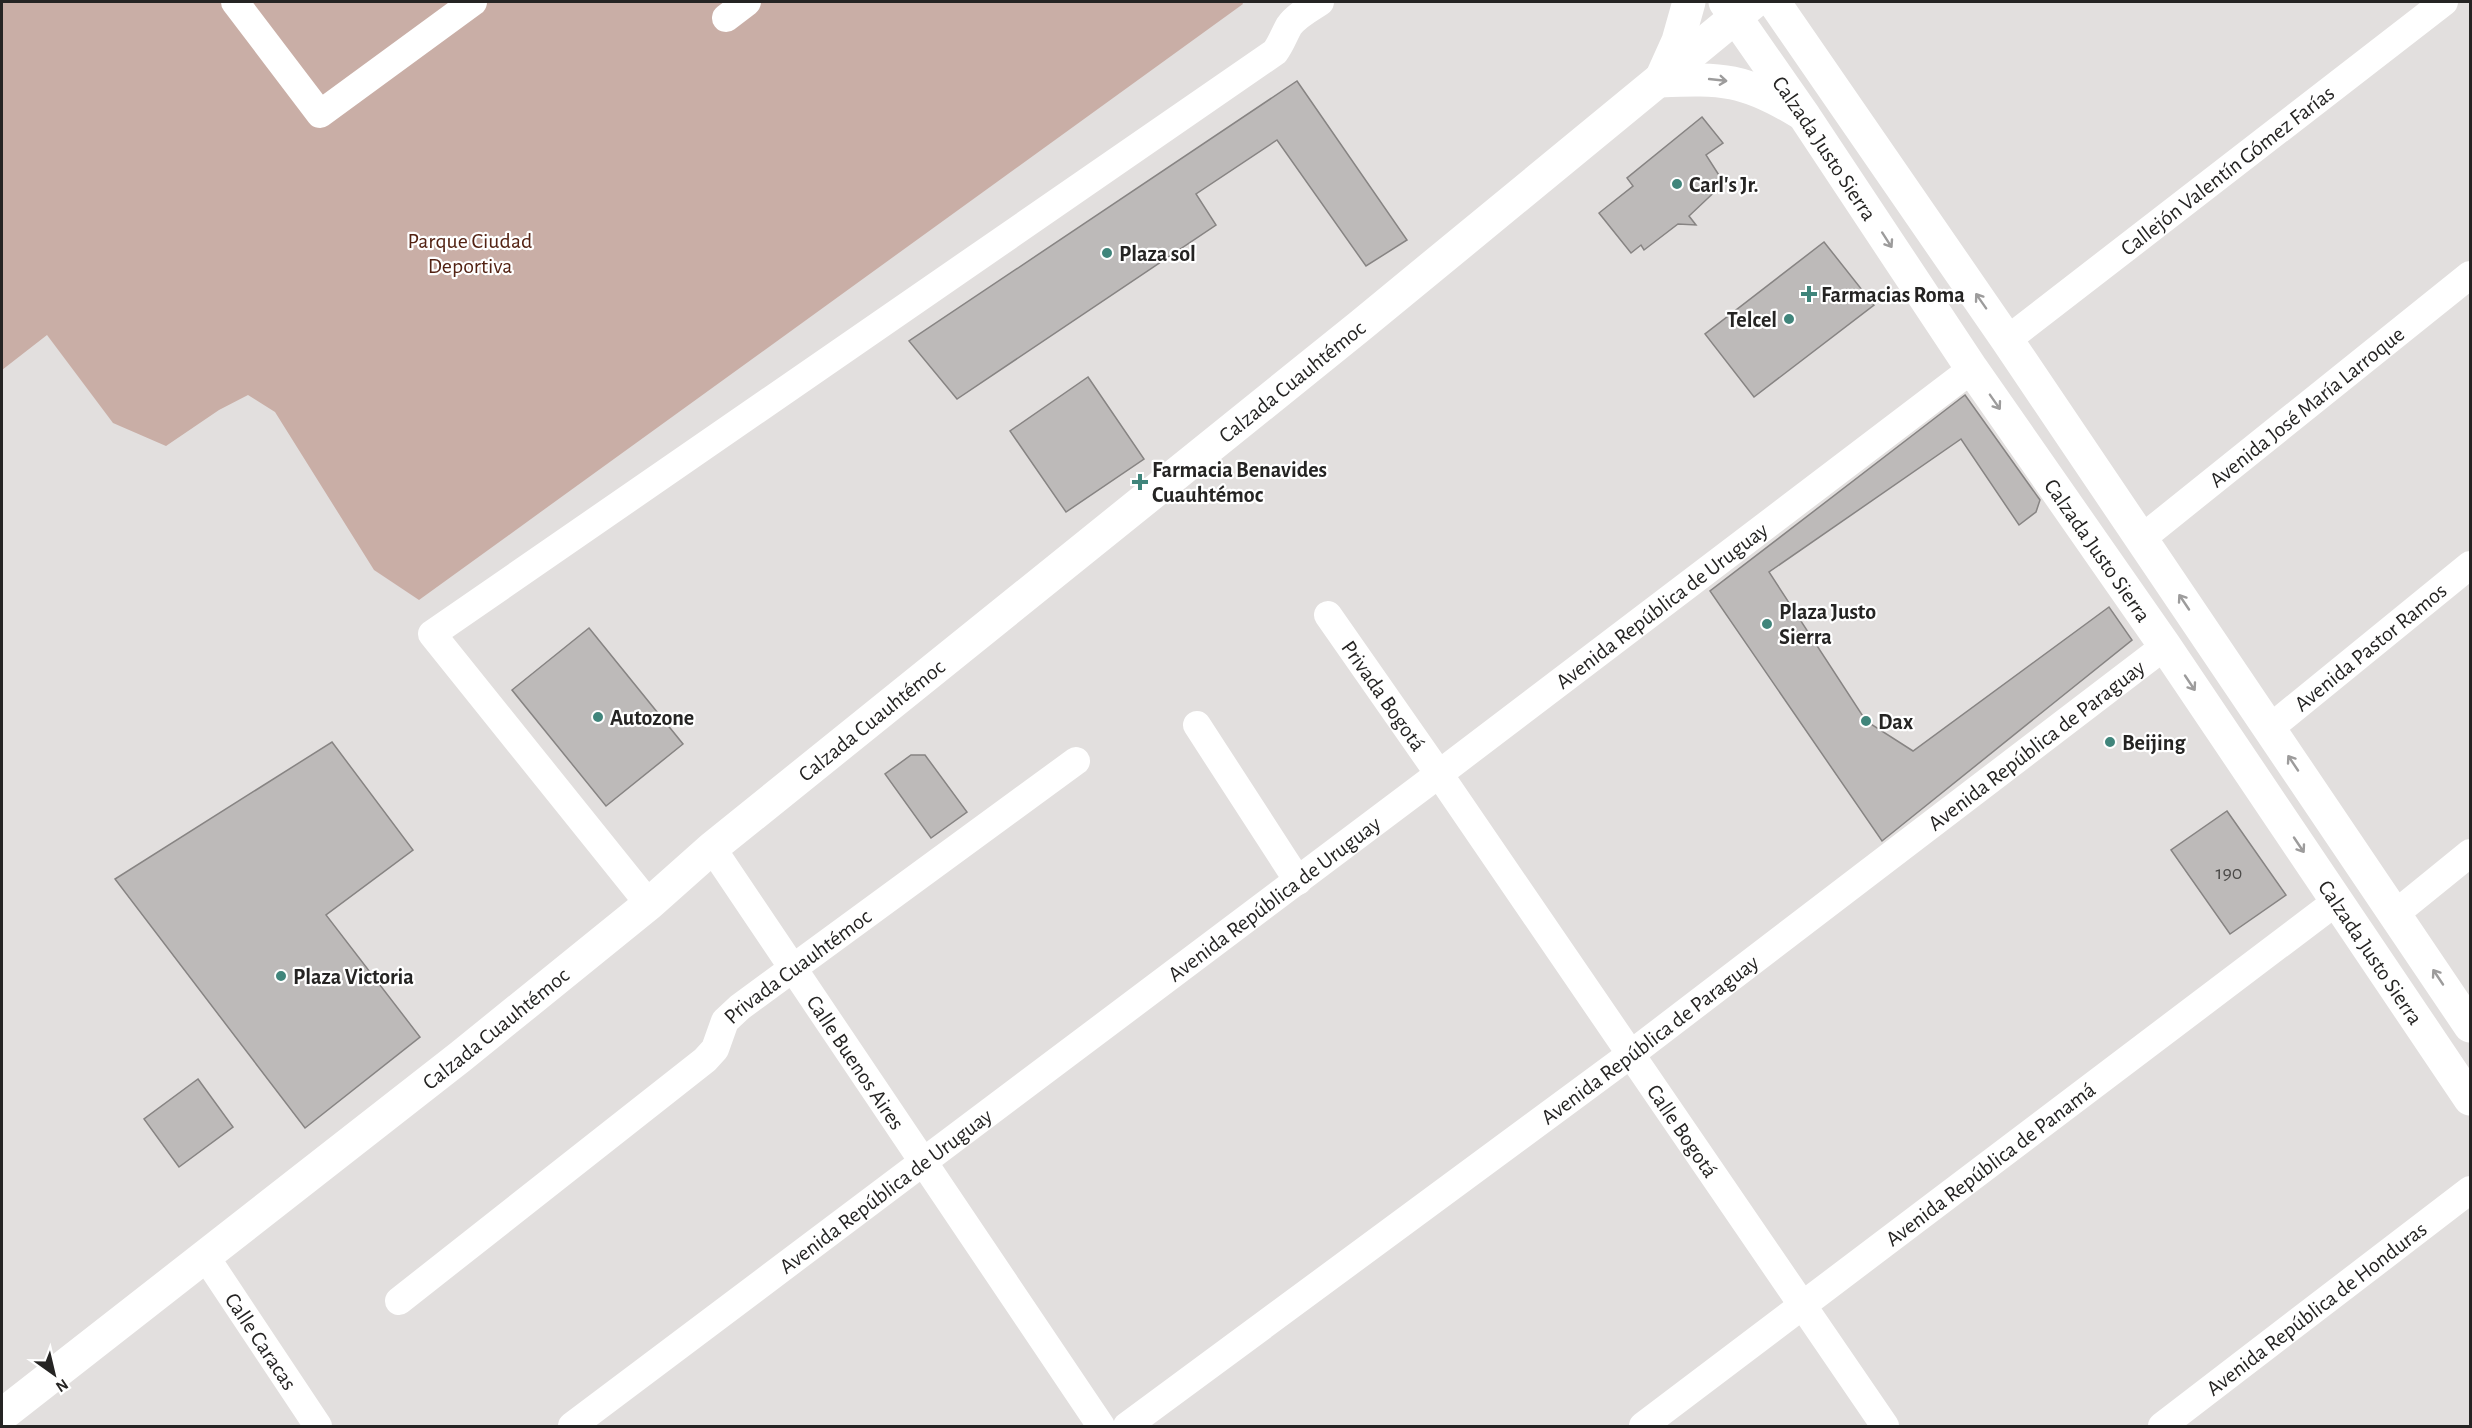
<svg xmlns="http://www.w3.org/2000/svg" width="2472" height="1428" font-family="'Alegreya Sans',sans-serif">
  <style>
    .green { fill: #c9aea6 }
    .building { fill: #bdbab9; stroke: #878483; stroke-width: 1.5 }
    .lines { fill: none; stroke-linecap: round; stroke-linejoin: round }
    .minor { stroke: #fff; stroke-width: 28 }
    .major { stroke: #fff; stroke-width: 33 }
    .oneway { stroke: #9d9c9c }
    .poi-dot { fill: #40857b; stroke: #fff; stroke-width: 2 }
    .labels { text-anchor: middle; stroke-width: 4.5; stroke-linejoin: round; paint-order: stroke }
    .number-label { font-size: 20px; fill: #4b4a48 }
    .street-label { font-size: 22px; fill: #252423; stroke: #fff }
    .poi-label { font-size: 22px; font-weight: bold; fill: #252423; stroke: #fff; text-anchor: start }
    .park-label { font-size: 22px; fill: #532213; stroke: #fff }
  </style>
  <rect width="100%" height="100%" fill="#e2dfde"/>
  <path class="green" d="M 2,2 L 1242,2 L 1243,4 L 419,600 L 374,570 L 275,412 L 248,395 L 219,410 L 166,446 L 113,423 L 47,335 L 2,370 Z"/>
  <g class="building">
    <path d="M 1297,81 L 1407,240 L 1366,266 L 1277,140 L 1196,194 L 1216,225 L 957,399 L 909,341 Z"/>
    <path d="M 1702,117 L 1723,143 L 1706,155 L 1724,183 L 1689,216 L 1696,225 L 1678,224 L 1644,250 L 1641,245 L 1631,253 L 1599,213 L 1633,186 L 1627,178 Z"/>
    <path d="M 1824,242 L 1874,305 L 1754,397 L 1705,334 Z"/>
    <path d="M 1088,377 L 1144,459 L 1066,512 L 1010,431 Z"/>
    <path d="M 1965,395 L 2040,500 L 2036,512 L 2019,525 L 1961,439 L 1769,572 L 1866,721 L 1913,751 L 2109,607 L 2132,640 L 1882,841 L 1710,591 Z"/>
    <path d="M 589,628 L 683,744 L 606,806 L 512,690 Z"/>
    <path d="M 332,742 L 413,850 L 326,915 L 420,1037 L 305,1128 L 115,879 Z"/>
    <path d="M 911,755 L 925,755 L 967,812 L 931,838 L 885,774 Z"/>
    <path d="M 2227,811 L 2286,895 L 2230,934 L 2171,850 Z"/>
    <path d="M 198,1079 L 233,1127 L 179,1167 L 144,1119 Z"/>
  </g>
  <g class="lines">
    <g class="minor">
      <path d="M 235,2 L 320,114 L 473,2"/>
      <path d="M 726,18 L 747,2"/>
      <path id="s1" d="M 2007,340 L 2444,2"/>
      <path id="s2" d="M 2141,539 L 2470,275"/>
      <path id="s3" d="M 1328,615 L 1439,774 L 1885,1426"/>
      <path d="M 1197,725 L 1298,881"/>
      <path id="s4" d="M 2270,728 L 2470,565"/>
      <path id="s5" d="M 712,848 L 1101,1426"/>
      <path d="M 649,904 L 432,634 L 1275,52 C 1281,44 1284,35 1289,26 C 1296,16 1309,9 1320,2"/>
      <path d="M 2395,914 L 2470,853"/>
      <path id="s6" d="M 205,1256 L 318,1426"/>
      <path id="s7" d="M 399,1301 L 705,1060 L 715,1049 L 725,1021 L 740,1007 L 1076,761"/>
      <path id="s8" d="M 572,1426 L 1439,774 L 1972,369"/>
      <path id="s9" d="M 1127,1426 L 1631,1054 L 2165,646"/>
      <path id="s10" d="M 1643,1426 L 2337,901"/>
      <path id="s11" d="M 2162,1426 L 2470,1190"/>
    </g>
    <g class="major">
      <path d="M 1689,2 L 1678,41 L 1660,81 C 1722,78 1745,79 1799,112"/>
      <path id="s12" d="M 1725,2 L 1805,117 L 1972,369 L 2165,646 L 2470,1099"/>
      <path d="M 1774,2 L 2007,340 L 2470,1026"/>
      <path id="s13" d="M 2,1415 L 460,1057 L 649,904 L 712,848 L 1360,326 L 1754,2"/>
    </g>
  </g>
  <defs><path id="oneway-shaft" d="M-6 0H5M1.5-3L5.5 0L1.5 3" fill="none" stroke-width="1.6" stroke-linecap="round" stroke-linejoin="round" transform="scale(1.5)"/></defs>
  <g class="oneway">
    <use href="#oneway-shaft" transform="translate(1718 80) rotate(6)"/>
    <use href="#oneway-shaft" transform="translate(1887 240) rotate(57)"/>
    <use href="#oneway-shaft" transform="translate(1981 301) rotate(-125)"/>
    <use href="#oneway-shaft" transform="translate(1995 402) rotate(55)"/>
    <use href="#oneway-shaft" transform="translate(2184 602) rotate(-124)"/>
    <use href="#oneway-shaft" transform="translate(2190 683) rotate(56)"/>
    <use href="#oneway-shaft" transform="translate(2293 763) rotate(-124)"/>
    <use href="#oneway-shaft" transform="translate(2299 845) rotate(56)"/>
    <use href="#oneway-shaft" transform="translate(2438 977) rotate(-124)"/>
  </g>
  <g class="poi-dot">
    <circle cx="1677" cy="184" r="6"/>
    <circle cx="1107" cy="253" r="6"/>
    <path d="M1806 285h6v6h6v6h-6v6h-6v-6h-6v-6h6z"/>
    <circle cx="1789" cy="319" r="6"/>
    <path d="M1137 473h6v6h6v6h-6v6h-6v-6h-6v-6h6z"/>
    <circle cx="1767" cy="624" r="6"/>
    <circle cx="598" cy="717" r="6"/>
    <circle cx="1866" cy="721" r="6"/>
    <circle cx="2110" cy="742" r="6"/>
    <circle cx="281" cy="976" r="6"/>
  </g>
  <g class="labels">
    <g class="number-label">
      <text x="2229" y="879">190</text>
    </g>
    <g class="street-label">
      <text dy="8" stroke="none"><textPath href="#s12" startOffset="177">Calzada Justo Sierra</textPath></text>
      <text dy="8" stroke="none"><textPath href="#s1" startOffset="278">Callejón Valentín Gómez Farías</textPath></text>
      <text dy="8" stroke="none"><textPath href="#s13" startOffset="1653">Calzada Cuauhtémoc</textPath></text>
      <text dy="8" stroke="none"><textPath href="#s2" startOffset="212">Avenida José María Larroque</textPath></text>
      <text dy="8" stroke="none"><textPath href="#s12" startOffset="663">Calzada Justo Sierra</textPath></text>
      <text dy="8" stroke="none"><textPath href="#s8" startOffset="1364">Avenida República de Uruguay</textPath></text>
      <text dy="8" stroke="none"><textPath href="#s4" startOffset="129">Avenida Pastor Ramos</textPath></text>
      <text dy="8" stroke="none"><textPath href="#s3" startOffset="98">Privada Bogotá</textPath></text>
      <text dy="8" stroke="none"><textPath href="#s13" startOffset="1113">Calzada Cuauhtémoc</textPath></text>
      <text dy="8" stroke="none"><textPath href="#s9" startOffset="1136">Avenida República de Paraguay</textPath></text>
      <text dy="8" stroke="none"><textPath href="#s8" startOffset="878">Avenida República de Uruguay</textPath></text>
      <text dy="8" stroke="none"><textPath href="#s12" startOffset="1149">Calzada Justo Sierra</textPath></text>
      <text dy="8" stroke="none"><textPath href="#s7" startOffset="525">Privada Cuauhtémoc</textPath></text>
      <text dy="8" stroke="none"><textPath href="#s13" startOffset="627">Calzada Cuauhtémoc</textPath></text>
      <text dy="8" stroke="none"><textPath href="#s9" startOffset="650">Avenida República de Paraguay</textPath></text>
      <text dy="8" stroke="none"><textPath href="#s5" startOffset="258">Calle Buenos Aires</textPath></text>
      <text dy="8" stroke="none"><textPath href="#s3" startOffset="626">Calle Bogotá</textPath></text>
      <text dy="8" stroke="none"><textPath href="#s10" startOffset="435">Avenida República de Panamá</textPath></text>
      <text dy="8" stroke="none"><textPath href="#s8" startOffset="392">Avenida República de Uruguay</textPath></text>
      <text dy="8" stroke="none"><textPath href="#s11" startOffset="194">Avenida República de Honduras</textPath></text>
      <text dy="8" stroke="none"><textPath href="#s6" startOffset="102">Calle Caracas</textPath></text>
    </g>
    <g class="poi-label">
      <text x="1689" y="192">Carl's Jr.</text>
      <text x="1119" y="261">Plaza sol</text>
      <text x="1821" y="302">Farmacias Roma</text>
      <text x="1777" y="327" text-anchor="end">Telcel</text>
      <text x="1152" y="477">Farmacia Benavides<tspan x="1152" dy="25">Cuauhtémoc</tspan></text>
      <text x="1779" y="619">Plaza Justo<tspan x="1779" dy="25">Sierra</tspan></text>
      <text x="610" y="725">Autozone</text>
      <text x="1878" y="729">Dax</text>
      <text x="2122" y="750">Beijing</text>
      <text x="293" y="984">Plaza Victoria</text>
    </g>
    <g class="park-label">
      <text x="470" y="248">Parque Ciudad<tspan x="470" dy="25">Deportiva</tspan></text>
    </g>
  </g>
  <rect width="2472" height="1428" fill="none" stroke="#252423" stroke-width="6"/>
  <g transform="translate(54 1374) rotate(146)" stroke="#ffffff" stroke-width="4.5" paint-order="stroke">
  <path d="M0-4.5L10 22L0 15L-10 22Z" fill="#252423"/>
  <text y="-9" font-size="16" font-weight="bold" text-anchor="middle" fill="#252423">N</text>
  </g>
</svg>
